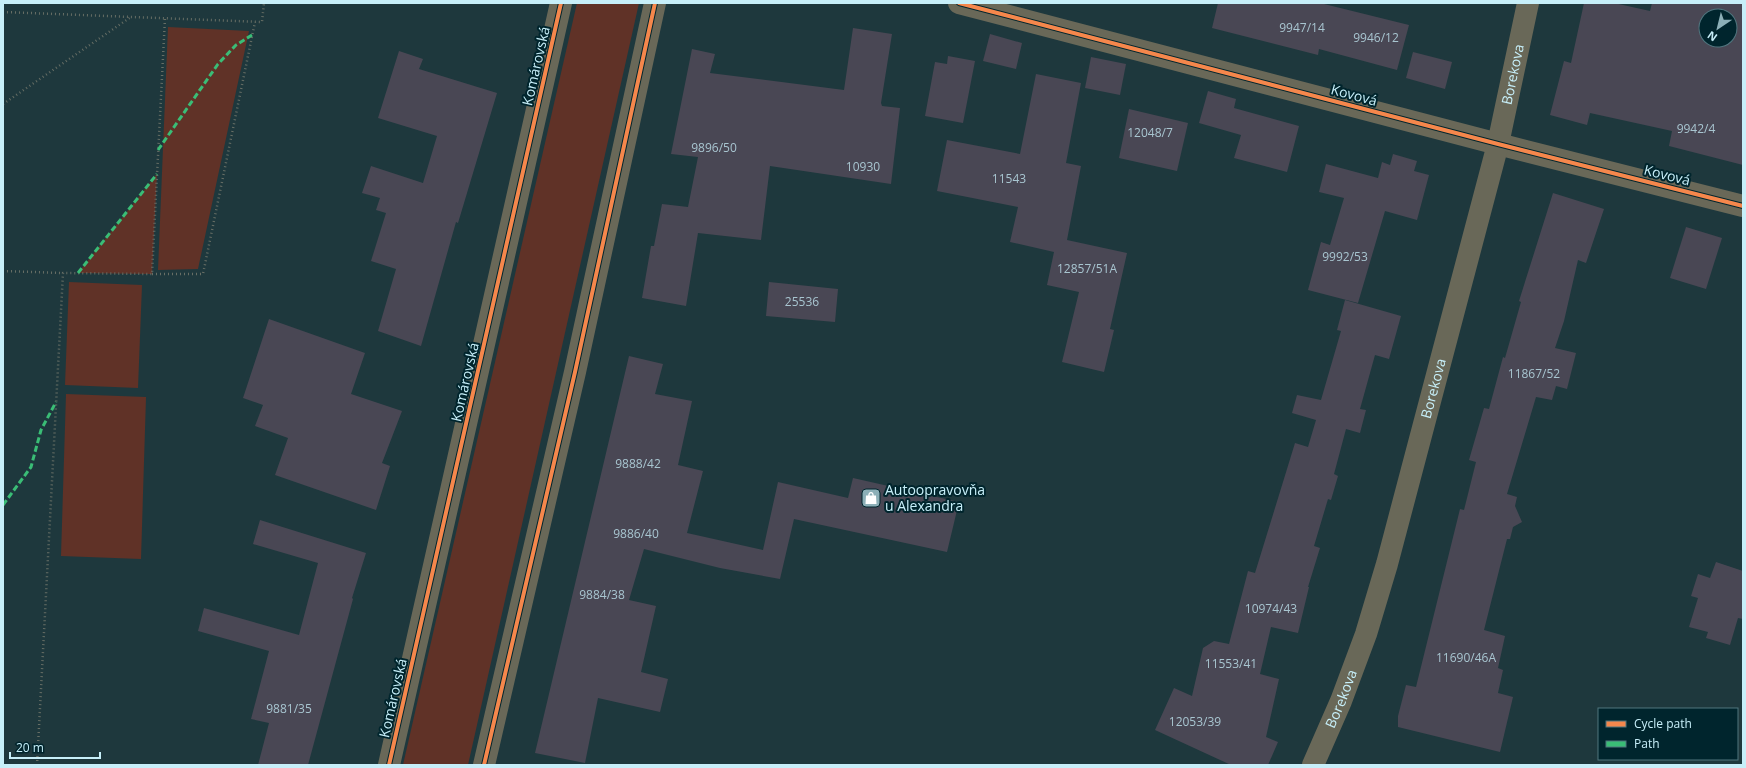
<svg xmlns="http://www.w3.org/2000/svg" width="1746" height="768" font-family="'Open Sans',sans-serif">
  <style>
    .green { fill: #603227 }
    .building { fill: #494754; fill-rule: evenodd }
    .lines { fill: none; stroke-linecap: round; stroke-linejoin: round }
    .path { stroke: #676e65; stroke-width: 2.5; stroke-dasharray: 1 3; stroke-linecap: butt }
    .minor { stroke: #696858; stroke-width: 22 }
    .quiet { stroke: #3abd76; stroke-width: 3; stroke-dasharray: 6 3; stroke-linecap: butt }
    .cycleway-casing { stroke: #00252d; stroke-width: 6 }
    .cycleway { stroke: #f5874c; stroke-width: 4 }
    .labels { text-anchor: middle; stroke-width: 4; stroke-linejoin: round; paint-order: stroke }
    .number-label { font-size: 12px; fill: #a8c5d0 }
    .street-label { font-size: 14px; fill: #c7eff9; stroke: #00252d }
    .poi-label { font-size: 14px; fill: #c7eff9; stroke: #00252d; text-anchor: start }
  </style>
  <rect width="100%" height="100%" fill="#1e383d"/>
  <g class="green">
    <path d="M 577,3 L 639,3 L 468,765 L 403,765 Z"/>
    <path d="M 168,27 L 249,31 L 198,269 L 158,270 Z"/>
    <path d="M 157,174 L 152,274 L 78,273 Z"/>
    <path d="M 69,282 L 142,285 L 138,388 L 65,385 Z"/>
    <path d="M 66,394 L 146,397 L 141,559 L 61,556 Z"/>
  </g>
  <g class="building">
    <path d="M 1218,3 L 1320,3 L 1409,25 L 1397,70 L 1319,49 L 1318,55 L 1212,28 Z"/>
    <path d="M 1584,3 L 1614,3 L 1650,11 L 1652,3 L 1743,3 L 1743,165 L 1669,146 L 1672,131 L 1590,113 L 1587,125 L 1550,115 L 1564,61 L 1571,63 ZM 1706,16 L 1730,16 L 1730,40 L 1706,40 Z"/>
    <path d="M 853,28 L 892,34 L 881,103 L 882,106 L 900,108 L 891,184 L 770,166 L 761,240 L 698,233 L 686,306 L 642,298 L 651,246 L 654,246 L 662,204 L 688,207 L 698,157 L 671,154 L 692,49 L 715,54 L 710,73 L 844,90 Z"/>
    <path d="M 990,34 L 1022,43 L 1016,69 L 983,61 Z"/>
    <path d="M 399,51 L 423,59 L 419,69 L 497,93 L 458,223 L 456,222 L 421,346 L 378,331 L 396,269 L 371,261 L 386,213 L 376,210 L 380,198 L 362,193 L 371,166 L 423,183 L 437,136 L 378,118 Z"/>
    <path d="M 1413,52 L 1452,62 L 1445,89 L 1406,78 Z"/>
    <path d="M 948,56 L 975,61 L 963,123 L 925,116 L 935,62 L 947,64 Z"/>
    <path d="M 1091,57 L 1126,64 L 1120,95 L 1085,88 Z"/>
    <path d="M 1036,74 L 1081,83 L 1066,163 L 1081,166 L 1067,240 L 1127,253 L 1110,329 L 1114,330 L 1104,372 L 1062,362 L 1079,292 L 1047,285 L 1054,252 L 1010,242 L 1018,207 L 937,191 L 947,140 L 1020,154 Z"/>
    <path d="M 1208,91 L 1236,99 L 1234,108 L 1299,126 L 1287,172 L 1234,158 L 1241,135 L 1199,123 Z"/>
    <path d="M 1129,109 L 1188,123 L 1177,171 L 1119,158 Z"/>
    <path d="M 1393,154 L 1417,161 L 1414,171 L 1429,175 L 1417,220 L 1385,211 L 1358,303 L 1308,290 L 1321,242 L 1330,245 L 1344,198 L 1319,192 L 1326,164 L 1378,178 L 1382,162 L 1390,165 Z"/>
    <path d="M 1553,193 L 1604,209 L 1586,263 L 1578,260 L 1564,321 L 1555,348 L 1576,353 L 1567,389 L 1556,386 L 1552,400 L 1536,397 L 1507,494 L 1517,497 L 1515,506 L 1522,522 L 1513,527 L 1510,539 L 1507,539 L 1484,630 L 1505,636 L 1498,668 L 1503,670 L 1498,693 L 1513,697 L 1500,752 L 1398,727 L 1398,716 L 1406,685 L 1416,687 L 1460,509 L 1464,510 L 1476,462 L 1469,460 L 1484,408 L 1489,409 L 1503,357 L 1505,358 L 1521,302 L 1519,301 Z"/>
    <path d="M 1686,227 L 1722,238 L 1706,289 L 1670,278 Z"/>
    <path d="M 769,282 L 838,289 L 835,322 L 766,316 Z"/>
    <path d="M 1345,300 L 1401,316 L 1389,359 L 1375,355 L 1360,409 L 1366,410 L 1360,433 L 1346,429 L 1334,474 L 1338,476 L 1331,500 L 1328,499 L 1314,546 L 1320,548 L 1308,587 L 1309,587 L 1298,633 L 1271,627 L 1260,674 L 1279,679 L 1266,737 L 1278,742 L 1268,765 L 1231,765 L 1155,730 L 1174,688 L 1192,696 L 1203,648 L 1214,641 L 1229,644 L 1248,571 L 1255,573 L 1295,443 L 1308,447 L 1316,420 L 1292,413 L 1297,395 L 1321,400 L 1341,331 L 1337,330 Z"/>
    <path d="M 269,319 L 365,353 L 351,394 L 402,411 L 382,463 L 390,466 L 376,510 L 275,475 L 288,438 L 255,426 L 263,405 L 243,398 Z"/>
    <path d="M 629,356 L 663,364 L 655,394 L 692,401 L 678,465 L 703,471 L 687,533 L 763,550 L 778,482 L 848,498 L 853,478 L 959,502 L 947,552 L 794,519 L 780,579 L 720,568 L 644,549 L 629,600 L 656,606 L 641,672 L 668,679 L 660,712 L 598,698 L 585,763 L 535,753 Z"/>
    <path d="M 260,520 L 366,553 L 352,598 L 353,599 L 308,765 L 258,765 L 269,723 L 251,719 L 269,651 L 198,631 L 204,608 L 299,635 L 318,563 L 253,544 Z"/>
    <path d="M 1716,562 L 1743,571 L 1743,619 L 1738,618 L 1730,645 L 1706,638 L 1708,632 L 1689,627 L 1698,598 L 1691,596 L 1698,574 L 1710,578 Z"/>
  </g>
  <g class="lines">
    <g class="path">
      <path d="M 3,12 L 262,22 L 264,3"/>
      <path d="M 3,104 L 131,17"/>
      <path d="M 3,271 L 62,273"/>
      <path d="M 152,274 L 203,274 L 255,22"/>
      <path d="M 37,765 L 63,273 L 152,274 L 165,18"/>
    </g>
    <g class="minor">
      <path d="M 959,3 L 1498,144 L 1743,206"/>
      <path d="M 389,765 L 561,3"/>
      <path d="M 484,765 L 575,372 L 655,3"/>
      <path id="s1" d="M 1313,765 L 1341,701 L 1366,634 L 1387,564 L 1498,144 L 1528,3"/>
    </g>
    <g class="quiet">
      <path d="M 158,150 L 218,64 L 236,45 L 252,35"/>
      <path d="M 78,273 L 157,174"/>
      <path d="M 3,505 L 31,467 L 41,430 L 56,402"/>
    </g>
    <g class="cycleway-casing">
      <g id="cycleway">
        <path d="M 959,3 L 1498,144 L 1743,206"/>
        <path d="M 389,765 L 561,3"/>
        <path d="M 484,765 L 575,372 L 655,3"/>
      </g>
    </g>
    <use href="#cycleway" class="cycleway"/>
  </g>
  <defs>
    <g id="shop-square" transform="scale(1)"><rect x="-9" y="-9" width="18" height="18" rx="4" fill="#8cafb7" stroke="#00252d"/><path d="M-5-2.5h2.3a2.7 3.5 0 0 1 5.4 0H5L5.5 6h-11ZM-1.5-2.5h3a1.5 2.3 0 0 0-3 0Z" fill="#fff"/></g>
  </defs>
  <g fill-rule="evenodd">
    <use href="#shop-square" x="871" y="498"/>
  </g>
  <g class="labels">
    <g class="number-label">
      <text x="1302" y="32">9947/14</text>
      <text x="1376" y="42">9946/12</text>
      <text x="1696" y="133">9942/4</text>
      <text x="1150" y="137">12048/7</text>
      <text x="714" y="152">9896/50</text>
      <text x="863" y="171">10930</text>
      <text x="1009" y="183">11543</text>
      <text x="1345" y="261">9992/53</text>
      <text x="1087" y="273">12857/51A</text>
      <text x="802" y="306">25536</text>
      <text x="1534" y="378">11867/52</text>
      <text x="638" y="468">9888/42</text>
      <text x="636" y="538">9886/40</text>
      <text x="602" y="599">9884/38</text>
      <text x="1271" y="613">10974/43</text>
      <text x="1466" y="662">11690/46A</text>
      <text x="1231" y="668">11553/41</text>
      <text x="289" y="713">9881/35</text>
      <text x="1195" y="726">12053/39</text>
    </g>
    <g class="street-label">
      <text transform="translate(536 66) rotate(-77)" y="5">Komárovská</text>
      <text dy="5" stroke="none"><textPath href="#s1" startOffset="720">Borekova</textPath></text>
      <text transform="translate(1354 95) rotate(15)" y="5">Kovová</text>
      <text transform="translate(1667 175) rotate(14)" y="5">Kovová</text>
      <text transform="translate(465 382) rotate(-77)" y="5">Komárovská</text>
      <text dy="5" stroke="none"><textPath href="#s1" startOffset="396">Borekova</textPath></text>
      <text transform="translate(393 698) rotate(-77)" y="5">Komárovská</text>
      <text dy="5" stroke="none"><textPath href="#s1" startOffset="72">Borekova</textPath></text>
    </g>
    <g class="poi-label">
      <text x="885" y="495">Autoopravovňa<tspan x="885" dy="16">u Alexandra</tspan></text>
    </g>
  </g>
  <rect width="1746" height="768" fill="none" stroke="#c7eff9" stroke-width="8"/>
  <rect x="1598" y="708" width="140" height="52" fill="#00252d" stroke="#50767f"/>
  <rect x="1606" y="721" width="20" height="6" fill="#f5874c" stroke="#50767f"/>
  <text x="1634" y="728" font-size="12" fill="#c7eff9">Cycle path</text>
  <rect x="1606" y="741" width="20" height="6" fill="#3abd76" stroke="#50767f"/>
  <text x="1634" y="748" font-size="12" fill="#c7eff9">Path</text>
  <g transform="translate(1718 28) rotate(215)"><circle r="19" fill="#00252d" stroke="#50767f"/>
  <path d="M0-3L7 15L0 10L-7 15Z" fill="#8cafb7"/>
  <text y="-6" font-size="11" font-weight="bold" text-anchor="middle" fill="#c7eff9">N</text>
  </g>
  <path d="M10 752v6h90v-6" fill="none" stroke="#c7eff9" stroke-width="2"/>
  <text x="16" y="752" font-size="12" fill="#c7eff9" stroke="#00252d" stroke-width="3" paint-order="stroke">20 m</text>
</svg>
